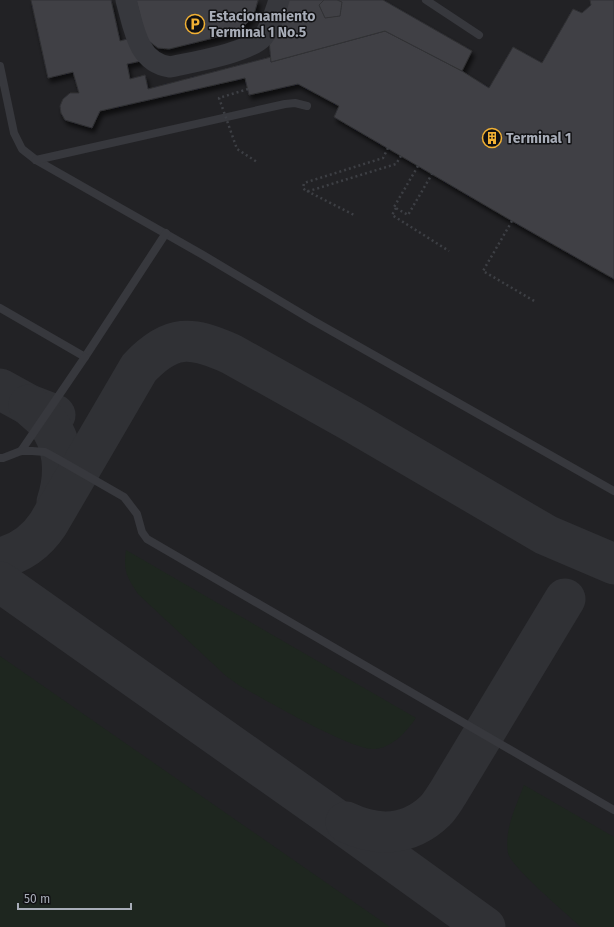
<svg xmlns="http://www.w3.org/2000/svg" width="614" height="927" font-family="'Fira Sans',sans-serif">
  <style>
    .built { fill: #222225 }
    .green { fill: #1e261f }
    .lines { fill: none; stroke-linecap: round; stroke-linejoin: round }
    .taxiway { stroke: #303135; stroke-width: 41 }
    .building { fill: #404145; stroke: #303034; filter: url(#shadow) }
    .path { stroke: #3d3f44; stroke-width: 2.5; stroke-dasharray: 2 3; stroke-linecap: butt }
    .service { stroke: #37383d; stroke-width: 8 }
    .tertiary { stroke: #37383d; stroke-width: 21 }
    .path-bridge { stroke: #3d3f44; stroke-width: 2.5; stroke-dasharray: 2 3; stroke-linecap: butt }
    .labels { text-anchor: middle; stroke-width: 3; stroke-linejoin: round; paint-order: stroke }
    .poi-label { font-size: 14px; font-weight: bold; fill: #a8adb8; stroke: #111113; text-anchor: start }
  </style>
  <defs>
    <filter id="shadow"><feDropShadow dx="2.5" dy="4.5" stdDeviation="2" flood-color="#0009"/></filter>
  </defs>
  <rect width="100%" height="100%" fill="#161618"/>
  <rect class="built" x="0" y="0" width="614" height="927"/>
  <g class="green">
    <path d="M 126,550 L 416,718 C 406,732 394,746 376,749 C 353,752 264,699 240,686 L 226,676 L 138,594 C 127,577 123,571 126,550 Z"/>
    <path d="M 0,656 L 390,927 L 0,927 Z"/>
    <path d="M 524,785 L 614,837 L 614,927 L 581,927 C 568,915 510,866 508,853 C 504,830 516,806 524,785 Z"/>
  </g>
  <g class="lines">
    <g class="taxiway">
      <path d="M 0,389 L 29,405 L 55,415"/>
      <path d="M 29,405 C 34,410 40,414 45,420 C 65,442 66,475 57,502"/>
      <path d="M 0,558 C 21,553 36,542 48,524 L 139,368 C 171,334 191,336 231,354 L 351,421 L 546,535 L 614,564"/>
      <path d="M 0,582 L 327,813 L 485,927"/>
      <path d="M 346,822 C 377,837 409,836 435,811 C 440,806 444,799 448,793 L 565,599"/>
    </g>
  </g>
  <g class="building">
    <path d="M 31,0 L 111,0 L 120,41 L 135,37 L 141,61 L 127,64 L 130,79 L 145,75 L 148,89 L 271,57 L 271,62 L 385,31 L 462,71 L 489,88 L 513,47 L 542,63 L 573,9 L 582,13 L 591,5 L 590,0 L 614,0 L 614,279 L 512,221 L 334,117 L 339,106 L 298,84 L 249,95 L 245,78 L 100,111 L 92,128 L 65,120 L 61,113 L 60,106 L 63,99 L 70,93 L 79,93 L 73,72 L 48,78 Z"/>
    <path d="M 136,0 L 258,0 L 255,11 L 250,20 L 238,32 L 169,49 L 158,48 L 146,39 Z"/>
    <path d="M 283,0 L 383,0 L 472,51 L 462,71 L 385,31 L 271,62 L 269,39 Z"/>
    <path d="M 324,0 L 337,0 L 342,2 L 340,16 L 325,18 L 319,5 Z"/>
  </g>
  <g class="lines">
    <g class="path">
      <path d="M 388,148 L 383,158 L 304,183 L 303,188 L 306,191 L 309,191 L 396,164 L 401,156"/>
      <path d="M 418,166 L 394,207 L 408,215 L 432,174"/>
      <path d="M 307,191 L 354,215"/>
      <path d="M 396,208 L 392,215 L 449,251"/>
      <path d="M 512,221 L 483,271 L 536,302"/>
    </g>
    <g class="service">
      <path d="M 426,0 L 479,35"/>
      <path d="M 0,66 L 14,133 L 22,149 L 36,160 L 203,255 L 312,320 L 614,491"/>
      <path d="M 36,160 L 285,104 L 295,103 L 307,106"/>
      <path d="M 0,308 L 85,357 L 166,233"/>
      <path d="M 21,451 L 85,357"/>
      <path d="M 0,458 L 3,458 L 21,451 L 32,451 L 45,452 L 63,462 L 124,497 L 137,514 L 142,532 L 147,539 L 614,810"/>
    </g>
    <path class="tertiary" d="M 126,0 C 134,28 137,62 170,67 C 193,62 248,53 263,37 C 271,27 275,12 279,0"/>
    <path class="path-bridge" d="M 248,89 L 219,98 L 237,149 L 257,162"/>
  </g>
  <defs>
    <g id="parking-ring" transform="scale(1)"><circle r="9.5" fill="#111113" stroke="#f2b134" stroke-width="1.5"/><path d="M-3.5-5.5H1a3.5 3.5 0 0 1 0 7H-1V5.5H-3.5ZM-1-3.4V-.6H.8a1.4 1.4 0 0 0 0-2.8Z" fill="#f2b134"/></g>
    <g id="building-ring" transform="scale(1)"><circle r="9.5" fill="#111113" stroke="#f2b134" stroke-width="1.5"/><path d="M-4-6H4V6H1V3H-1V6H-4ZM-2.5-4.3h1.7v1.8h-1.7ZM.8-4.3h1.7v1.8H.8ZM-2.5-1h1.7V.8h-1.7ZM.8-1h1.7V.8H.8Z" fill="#f2b134"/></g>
  </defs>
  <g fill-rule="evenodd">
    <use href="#parking-ring" x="195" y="24"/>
    <use href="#building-ring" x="492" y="138"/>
  </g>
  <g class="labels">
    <g class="poi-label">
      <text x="209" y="21">Estacionamiento<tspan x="209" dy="16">Terminal 1 No.5</tspan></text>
      <text x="506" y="143">Terminal 1</text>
    </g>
  </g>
  <path d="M18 903v6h113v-6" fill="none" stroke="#a8adb8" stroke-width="2"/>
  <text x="24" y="903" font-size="12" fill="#a8adb8" stroke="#111113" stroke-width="3" paint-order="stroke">50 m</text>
</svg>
